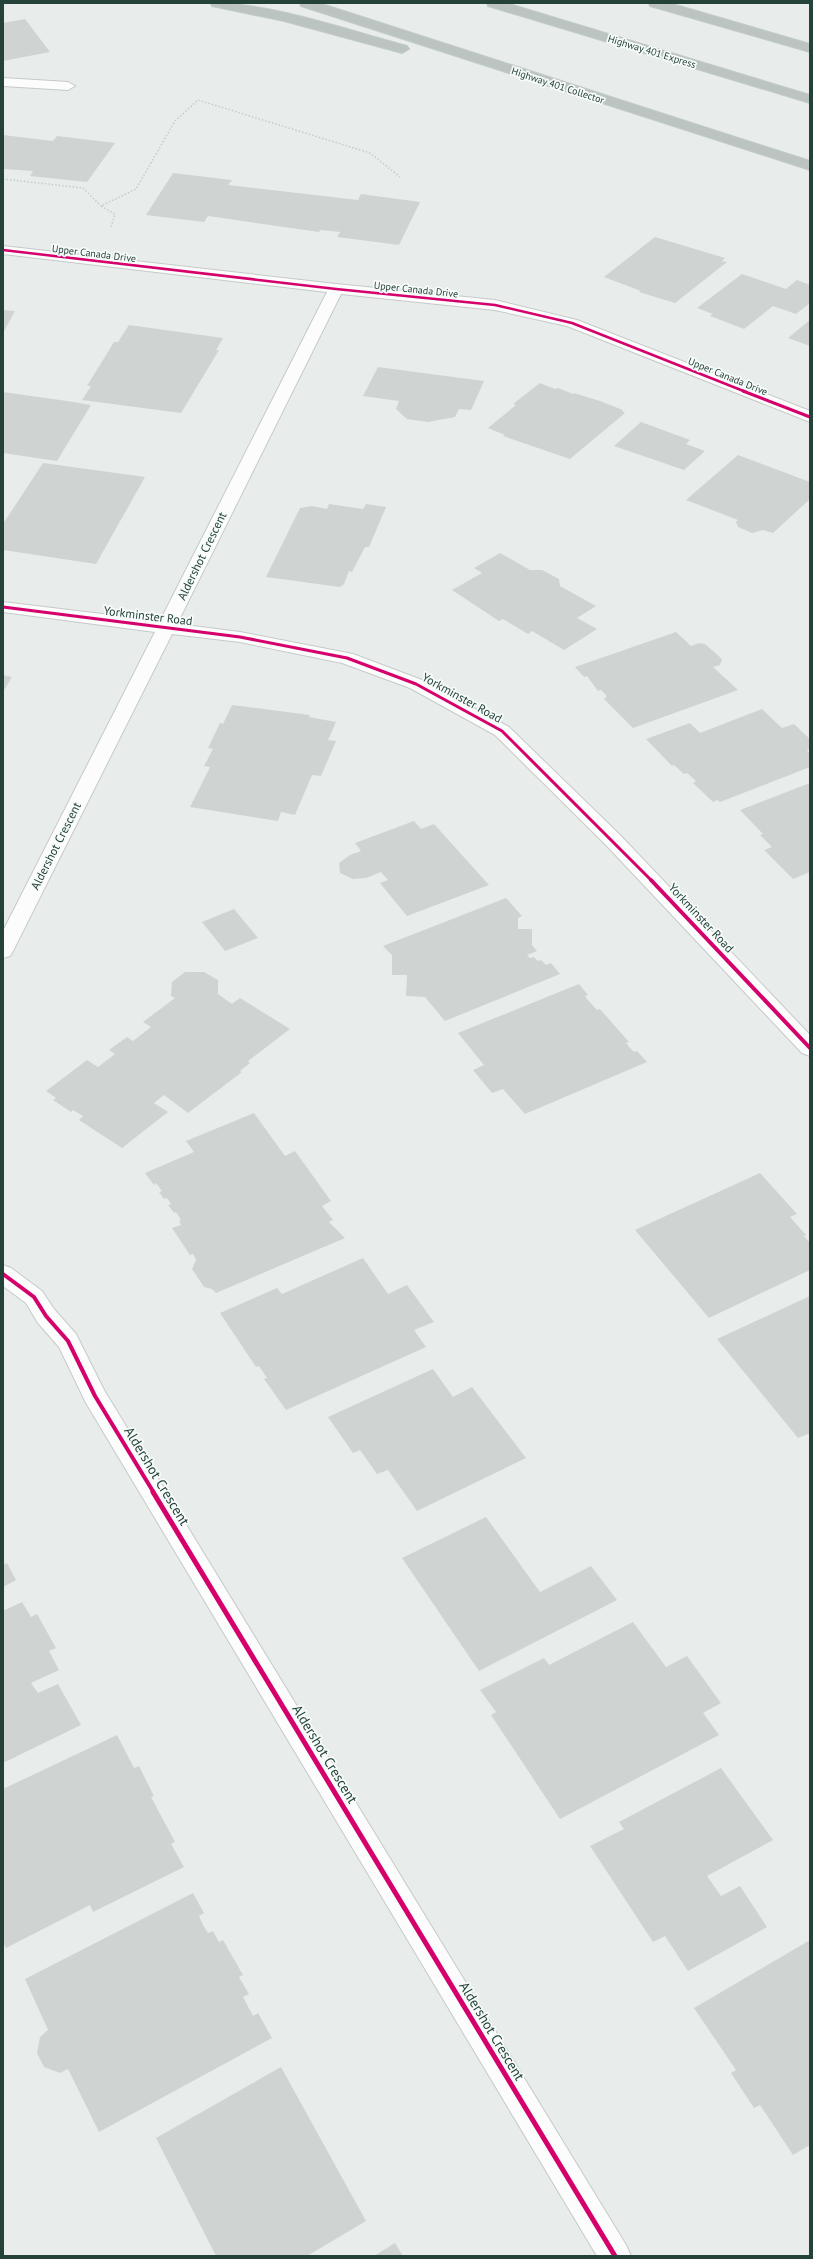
<svg xmlns="http://www.w3.org/2000/svg" width="813" height="2259" font-family="'PT Sans',sans-serif">
  <style>
    .building { fill: #cfd4d2 }
    .lines { fill: none; stroke-linecap: round; stroke-linejoin: round }
    .minor-casing { stroke: #c5cac8; stroke-width: 2 }
    .motorway-casing { stroke: #c3ccc9; stroke-width: 2 }
    .path { stroke: #c3ccca; stroke-width: 1.5; stroke-dasharray: 1.5 2; stroke-linecap: butt }
    .minor { fill: #fcfcfc; fill-rule: evenodd }
    .motorway { fill: #bcc4c2; fill-rule: evenodd }
    .cycleway-far3-casing { stroke: #f7fbf9; stroke-width: 4 }
    .cycleway-far2-casing { stroke: #f7fbf9; stroke-width: 5 }
    .cycleway-far1-casing { stroke: #f7fbf9; stroke-width: 6 }
    .cycleway-casing { stroke: #f7fbf9; stroke-width: 8 }
    .cycleway-far3 { stroke: #d6006c; stroke-width: 2.5 }
    .cycleway-far2 { stroke: #d6006c; stroke-width: 3 }
    .cycleway-far1 { stroke: #d6006c; stroke-width: 4 }
    .cycleway { stroke: #d6006c; stroke-width: 5 }
    .labels { text-anchor: middle; stroke-width: 3.5; stroke-linejoin: round; paint-order: stroke }
    .far-street-label { font-size: 10px; fill: #24423a; stroke: #f7fbf9 }
    .street-label { font-size: 12px; fill: #24423a; stroke: #f7fbf9 }
    .near-street-label { font-size: 14px; fill: #24423a; stroke: #f7fbf9 }
  </style>
  <rect width="100%" height="100%" fill="#e8edeb"/>
  <g class="building">
    <path d="M 25,19 L 50,52 L 3,61 L 3,23 Z"/>
    <path d="M 3,135 L 53,141 L 57,136 L 115,143 L 87,182 L 30,176 L 33,171 L 3,169 Z"/>
    <path d="M 173,173 L 232,180 L 228,185 L 358,200 L 361,194 L 420,202 L 399,245 L 337,237 L 340,232 L 320,230 L 319,232 L 208,216 L 204,222 L 146,215 Z"/>
    <path d="M 655,237 L 725,258 L 722,261 L 727,262 L 675,303 L 639,292 L 641,291 L 604,277 Z"/>
    <path d="M 742,274 L 786,289 L 797,280 L 810,285 L 810,303 L 796,314 L 773,306 L 744,329 L 710,316 L 713,314 L 697,308 Z"/>
    <path d="M 3,310 L 15,311 L 3,333 Z"/>
    <path d="M 810,320 L 810,346 L 788,338 Z"/>
    <path d="M 129,325 L 223,338 L 216,350 L 219,350 L 181,413 L 82,400 L 91,386 L 87,386 L 114,342 L 118,342 Z"/>
    <path d="M 378,367 L 484,381 L 471,410 L 459,409 L 455,417 L 428,422 L 407,419 L 396,409 L 399,401 L 363,396 Z"/>
    <path d="M 540,383 L 555,389 L 558,388 L 573,394 L 574,393 L 600,401 L 623,410 L 622,411 L 625,413 L 570,459 L 503,436 L 505,435 L 488,428 L 516,405 L 513,404 Z"/>
    <path d="M 3,392 L 67,401 L 91,405 L 57,461 L 3,453 Z"/>
    <path d="M 641,422 L 690,440 L 686,444 L 705,451 L 684,470 L 614,446 Z"/>
    <path d="M 738,455 L 810,482 L 810,499 L 773,533 L 763,530 L 752,533 L 738,527 L 736,522 L 738,520 L 686,500 Z"/>
    <path d="M 43,463 L 145,477 L 96,564 L 3,550 L 3,524 Z"/>
    <path d="M 329,504 L 363,509 L 366,504 L 386,507 L 369,547 L 365,547 L 352,572 L 349,571 L 344,584 L 340,587 L 266,577 L 300,508 L 312,506 L 327,509 Z"/>
    <path d="M 500,553 L 530,570 L 542,570 L 559,579 L 560,586 L 596,606 L 577,618 L 597,629 L 564,650 L 532,631 L 528,634 L 503,619 L 499,621 L 452,590 L 482,573 L 474,568 Z"/>
    <path d="M 676,632 L 691,646 L 699,643 L 705,644 L 722,659 L 720,665 L 713,667 L 738,690 L 633,728 L 604,699 L 607,696 L 601,690 L 598,691 L 587,676 L 584,677 L 575,667 Z"/>
    <path d="M 3,675 L 12,677 L 3,692 Z"/>
    <path d="M 232,705 L 310,715 L 309,717 L 336,722 L 328,740 L 336,741 L 321,776 L 312,775 L 295,815 L 281,812 L 278,821 L 190,807 L 210,767 L 204,766 L 213,749 L 208,748 L 220,723 L 223,724 Z"/>
    <path d="M 762,709 L 782,728 L 794,724 L 810,739 L 810,749 L 807,750 L 810,754 L 810,767 L 720,802 L 717,800 L 713,802 L 693,783 L 696,781 L 687,773 L 684,774 L 674,765 L 672,766 L 646,739 L 690,723 L 700,733 Z"/>
    <path d="M 810,783 L 810,872 L 793,879 L 764,850 L 772,847 L 760,835 L 763,834 L 740,810 Z"/>
    <path d="M 414,821 L 421,829 L 434,824 L 489,885 L 407,916 L 380,883 L 388,880 L 381,872 L 366,878 L 353,879 L 340,873 L 339,863 L 350,855 L 361,851 L 355,843 Z"/>
    <path d="M 506,898 L 522,916 L 518,918 L 518,929 L 532,929 L 532,945 L 537,951 L 527,955 L 530,958 L 534,957 L 538,961 L 541,960 L 546,965 L 551,963 L 560,974 L 445,1021 L 425,997 L 406,996 L 407,975 L 392,975 L 392,955 L 383,946 Z"/>
    <path d="M 234,909 L 258,938 L 225,951 L 202,922 Z"/>
    <path d="M 185,972 L 204,972 L 218,980 L 218,994 L 232,1004 L 240,998 L 290,1029 L 248,1061 L 250,1063 L 240,1071 L 242,1072 L 188,1113 L 164,1095 L 154,1103 L 168,1112 L 122,1148 L 79,1120 L 83,1116 L 73,1110 L 71,1112 L 53,1100 L 56,1098 L 46,1091 L 87,1060 L 98,1067 L 115,1054 L 109,1050 L 127,1037 L 133,1041 L 151,1027 L 143,1022 L 175,998 L 171,996 L 172,982 Z"/>
    <path d="M 579,984 L 588,995 L 585,996 L 587,999 L 597,1010 L 600,1009 L 629,1042 L 626,1043 L 630,1048 L 634,1052 L 637,1051 L 647,1062 L 525,1114 L 503,1089 L 492,1093 L 473,1070 L 484,1065 L 458,1033 Z"/>
    <path d="M 254,1113 L 285,1156 L 295,1151 L 331,1201 L 322,1206 L 333,1220 L 329,1222 L 345,1238 L 216,1293 L 212,1289 L 204,1287 L 192,1269 L 196,1260 L 193,1254 L 190,1255 L 172,1228 L 181,1225 L 179,1221 L 181,1220 L 176,1212 L 174,1213 L 168,1205 L 171,1204 L 167,1198 L 164,1199 L 159,1192 L 162,1191 L 156,1183 L 154,1185 L 145,1173 L 194,1152 L 186,1141 Z"/>
    <path d="M 760,1173 L 797,1214 L 790,1217 L 806,1235 L 804,1236 L 810,1243 L 810,1270 L 709,1318 L 635,1230 Z"/>
    <path d="M 363,1258 L 388,1294 L 407,1285 L 434,1322 L 414,1330 L 426,1347 L 286,1410 L 264,1379 L 267,1378 L 259,1366 L 256,1367 L 220,1313 L 277,1288 L 282,1294 Z"/>
    <path d="M 810,1296 L 810,1433 L 798,1438 L 717,1339 Z"/>
    <path d="M 433,1369 L 453,1397 L 472,1387 L 526,1458 L 417,1511 L 388,1470 L 377,1474 L 360,1450 L 353,1453 L 328,1417 Z"/>
    <path d="M 486,1517 L 540,1592 L 591,1566 L 617,1600 L 479,1671 L 402,1558 Z"/>
    <path d="M 7,1563 L 16,1580 L 3,1587 L 3,1565 Z"/>
    <path d="M 22,1602 L 31,1617 L 37,1614 L 56,1648 L 49,1651 L 59,1670 L 31,1683 L 38,1693 L 58,1684 L 81,1725 L 3,1763 L 3,1611 Z"/>
    <path d="M 633,1622 L 666,1667 L 687,1656 L 721,1703 L 703,1713 L 719,1735 L 560,1819 L 491,1715 L 496,1712 L 480,1690 L 544,1658 L 549,1665 Z"/>
    <path d="M 117,1735 L 134,1768 L 139,1766 L 154,1796 L 151,1797 L 175,1842 L 171,1844 L 184,1867 L 93,1912 L 90,1905 L 6,1948 L 3,1942 L 3,1789 Z"/>
    <path d="M 721,1768 L 773,1840 L 707,1876 L 721,1896 L 740,1886 L 767,1927 L 688,1971 L 665,1936 L 653,1942 L 590,1846 L 624,1829 L 619,1822 Z"/>
    <path d="M 193,1893 L 204,1913 L 199,1916 L 203,1925 L 208,1933 L 213,1931 L 219,1942 L 223,1940 L 243,1975 L 239,1977 L 249,1994 L 243,1997 L 253,2016 L 258,2013 L 272,2038 L 99,2132 L 68,2069 L 60,2073 L 44,2067 L 37,2053 L 40,2037 L 48,2030 L 25,1979 Z"/>
    <path d="M 810,1940 L 810,2145 L 793,2155 L 760,2105 L 754,2108 L 731,2073 L 736,2070 L 694,2008 Z"/>
    <path d="M 281,2067 L 366,2221 L 307,2256 L 216,2256 L 156,2138 Z"/>
    <path d="M 395,2243 L 403,2256 L 374,2256 Z"/>
  </g>
  <g class="lines">
    <g class="minor-casing">
      <g id="minor">
        <path d="M 3,78 L 68,82 L 75,86 L 68,90 L 3,86 Z"/>
        <path d="M 3,246 L 336,284 L 495,300 L 577,320 L 810,411 L 810,422 L 567,326 L 495,310 L 341,294 L 177,624 L 240,632 L 353,654 L 422,680 L 509,727 L 620,835 L 810,1035 L 810,1056 L 802,1053 L 606,845 L 495,735 L 410,688 L 342,663 L 240,642 L 172,634 L 13,951 L 10,956 L 3,958 L 3,931 L 155,632 L 3,612 L 3,602 L 160,621 L 327,292 L 3,254 Z"/>
        <path d="M 3,1265 L 11,1268 L 42,1291 L 54,1309 L 76,1334 L 104,1390 L 626,2245 L 631,2256 L 597,2256 L 86,1403 L 59,1347 L 38,1323 L 26,1303 L 3,1286 Z"/>
      </g>
    </g>
    <g class="motorway-casing">
      <g id="motorway">
        <path d="M 211,3 C 271,3 347,30 407,46 L 409,49 L 402,53 L 284,21 L 212,6 Z"/>
        <path d="M 300,3 L 319,3 L 810,161 L 810,170 L 301,6 Z"/>
        <path d="M 487,3 L 506,3 L 810,95 L 810,103 L 488,6 Z"/>
        <path d="M 649,3 L 669,3 L 810,44 L 810,52 L 650,6 Z"/>
      </g>
    </g>
    <g class="path">
      <path d="M 3,179 L 83,188 L 101,206"/>
      <path d="M 111,227 L 115,214 L 101,206 L 136,189 L 175,121 L 198,100 L 370,153 L 400,177"/>
    </g>
    <use href="#minor" class="minor"/>
    <use href="#motorway" class="motorway"/>
    <g class="cycleway-far3-casing">
      <path id="cycleway-far3" d="M 3,250 L 336,289 L 495,305 L 572,323 L 746,392"/>
    </g>
    <g class="cycleway-far2-casing">
      <g id="cycleway-far2">
        <path d="M 743,391 L 810,417"/>
        <path d="M 3,607 L 240,637 L 347,658 L 416,684 L 502,731 L 652,881"/>
      </g>
    </g>
    <g class="cycleway-far1-casing">
      <g id="cycleway-far1">
        <path d="M 651,880 L 810,1048"/>
        <path d="M 3,1274 L 34,1297 L 46,1316 L 68,1341 L 95,1396 L 154,1493"/>
      </g>
    </g>
    <g class="cycleway-casing">
      <path id="cycleway" d="M 153,1492 L 615,2256"/>
    </g>
    <use href="#cycleway-far3" class="cycleway-far3"/>
    <use href="#cycleway-far2" class="cycleway-far2"/>
    <use href="#cycleway-far1" class="cycleway-far1"/>
    <use href="#cycleway" class="cycleway"/>
  </g>
  <g class="labels">
    <g class="far-street-label">
      <text transform="translate(652 51) rotate(17)" y="4">Highway 401 Express</text>
      <text transform="translate(558 85) rotate(18)" y="4">Highway 401 Collector</text>
      <text transform="translate(94 253) rotate(7)" y="4">Upper Canada Drive</text>
      <text transform="translate(416 289) rotate(6)" y="4">Upper Canada Drive</text>
      <text transform="translate(728 376) rotate(22)" y="4">Upper Canada Drive</text>
    </g>
    <g class="street-label">
      <text transform="translate(202 556) rotate(-64)" y="4">Aldershot Crescent</text>
      <text transform="translate(148 616) rotate(7)" y="4">Yorkminster Road</text>
      <text transform="translate(462 698) rotate(29)" y="4">Yorkminster Road</text>
      <text transform="translate(56 846) rotate(-63)" y="4">Aldershot Crescent</text>
      <text transform="translate(701 918) rotate(47)" y="4">Yorkminster Road</text>
    </g>
    <g class="near-street-label">
      <text transform="translate(157 1476) rotate(59)" y="5">Aldershot Crescent</text>
      <text transform="translate(325 1754) rotate(59)" y="5">Aldershot Crescent</text>
      <text transform="translate(492 2031) rotate(59)" y="5">Aldershot Crescent</text>
    </g>
  </g>
  <rect width="813" height="2259" fill="none" stroke="#24423a" stroke-width="8"/>
</svg>
